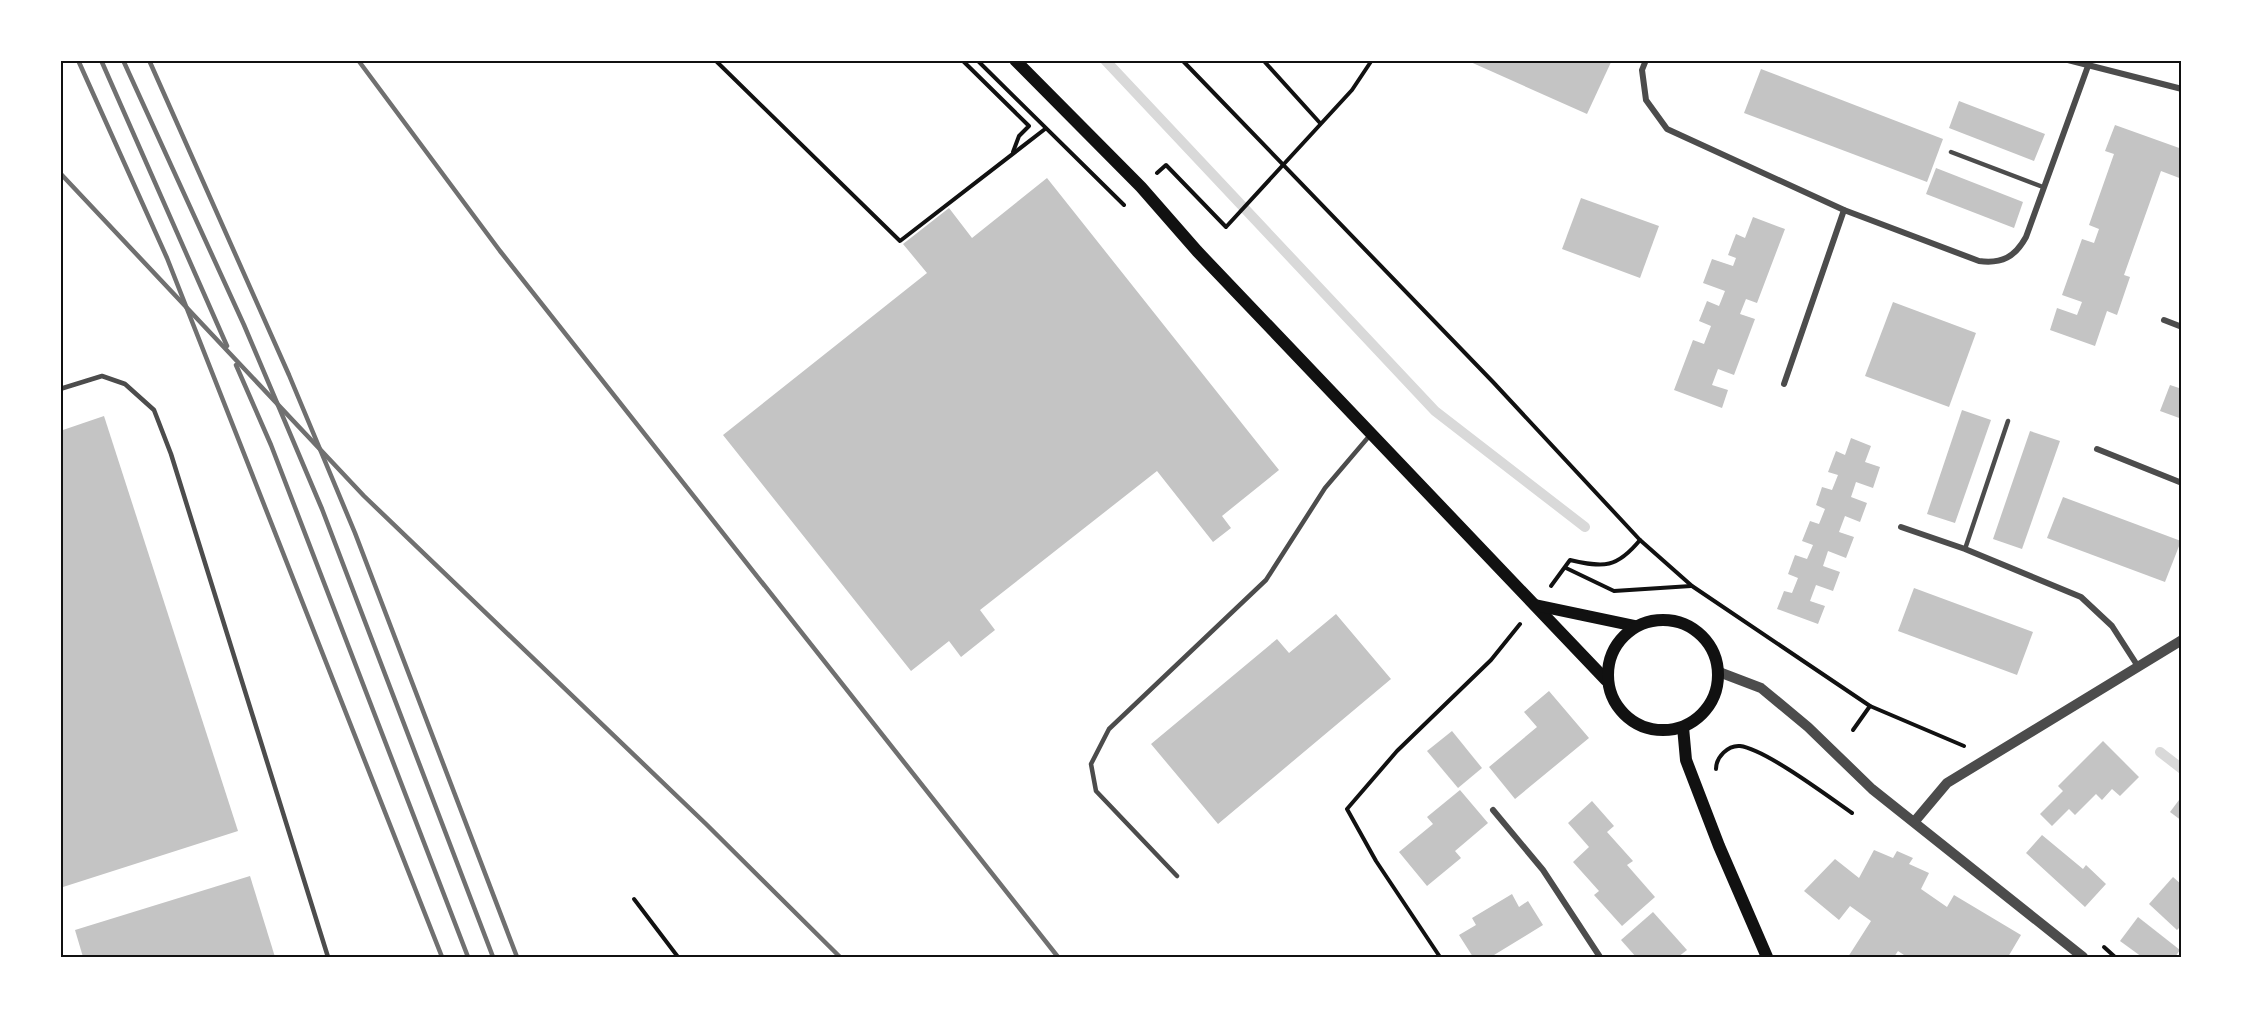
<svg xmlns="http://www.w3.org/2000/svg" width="2242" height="1017" font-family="Roboto,sans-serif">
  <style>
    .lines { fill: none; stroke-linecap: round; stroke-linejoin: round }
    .stream { stroke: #d9d9d9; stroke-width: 10 }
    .building { fill: #c4c4c4 }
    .path { stroke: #111; stroke-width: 4 }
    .service { stroke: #4c4c4c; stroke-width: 4.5 }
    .minor { stroke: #4c4c4c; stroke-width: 6 }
    .tertiary { stroke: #4c4c4c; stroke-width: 10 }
    .secondary { stroke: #111; stroke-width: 12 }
    .rail { stroke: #707070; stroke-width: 4.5 }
    .neatline { fill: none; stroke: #111; stroke-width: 2 }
  </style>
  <rect width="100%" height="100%" fill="#fff"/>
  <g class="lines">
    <g class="stream">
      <path d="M 1105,60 L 1435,411 L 1585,527"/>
      <path d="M 2160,752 L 2182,769"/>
    </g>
  </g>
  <g class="building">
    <path d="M 1466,60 L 1612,60 L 1587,114 Z"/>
    <path d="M 1761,69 L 1943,139 L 1927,182 L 1744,113 Z"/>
    <path d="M 1959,101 L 2045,134 L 2034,161 L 1949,128 Z"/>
    <path d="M 2115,125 L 2182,149 L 2182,179 L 2161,171 L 2124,275 L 2130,277 L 2117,315 L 2107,311 L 2095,346 L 2050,330 L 2057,308 L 2077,315 L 2082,302 L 2062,295 L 2082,239 L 2094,243 L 2099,229 L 2089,225 L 2114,154 L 2105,151 Z"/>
    <path d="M 1936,168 L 2023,202 L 2014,228 L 1926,194 Z"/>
    <path d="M 1047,178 L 1279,470 L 1222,516 L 1231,528 L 1213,542 L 1157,471 L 980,610 L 995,630 L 961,657 L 949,641 L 911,671 L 723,435 L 927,273 L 903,244 L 949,208 L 972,238 Z"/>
    <path d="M 1581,198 L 1659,226 L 1640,278 L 1562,249 Z"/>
    <path d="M 1753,217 L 1785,229 L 1757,303 L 1746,299 L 1740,314 L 1755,319 L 1734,375 L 1718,369 L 1712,385 L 1728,390 L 1722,408 L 1674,390 L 1693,340 L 1704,344 L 1711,326 L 1699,321 L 1707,301 L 1719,306 L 1725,291 L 1703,283 L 1712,259 L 1733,266 L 1736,258 L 1728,255 L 1736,234 L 1745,238 Z"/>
    <path d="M 1893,302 L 1976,333 L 1949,407 L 1865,376 Z"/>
    <path d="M 2170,385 L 2182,389 L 2182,419 L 2160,411 Z"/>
    <path d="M 1962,410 L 1991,420 L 1955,523 L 1927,514 Z"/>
    <path d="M 104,416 L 238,831 L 63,887 L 60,879 L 60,431 Z"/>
    <path d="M 2030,431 L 2060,441 L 2022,549 L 1993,539 Z"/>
    <path d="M 1851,438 L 1871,446 L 1865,462 L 1880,467 L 1873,488 L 1856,482 L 1851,497 L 1867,503 L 1860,522 L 1845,516 L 1839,532 L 1854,537 L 1846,558 L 1828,551 L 1823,566 L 1840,572 L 1833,591 L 1816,585 L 1810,601 L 1825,606 L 1818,624 L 1777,609 L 1784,591 L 1792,593 L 1798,578 L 1788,574 L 1795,555 L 1807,559 L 1813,545 L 1802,541 L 1810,521 L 1819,524 L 1825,509 L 1816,505 L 1822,487 L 1832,490 L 1838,475 L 1828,472 L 1836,451 L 1845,455 Z"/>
    <path d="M 2063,497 L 2181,541 L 2165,582 L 2047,538 Z"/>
    <path d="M 1914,588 L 2033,632 L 2017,675 L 1898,631 Z"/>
    <path d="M 1336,614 L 1391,679 L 1218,824 L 1151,744 L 1277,639 L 1289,653 Z"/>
    <path d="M 1549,691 L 1589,738 L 1515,799 L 1489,767 L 1537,727 L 1524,712 Z"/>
    <path d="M 1452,731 L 1482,768 L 1458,788 L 1427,751 Z"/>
    <path d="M 2103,741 L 2139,777 L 2120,796 L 2112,789 L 2102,800 L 2096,794 L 2075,815 L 2069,809 L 2052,826 L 2040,814 L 2063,791 L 2058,786 Z"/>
    <path d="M 1460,790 L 1488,823 L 1455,851 L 1461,858 L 1427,886 L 1399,852 L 1433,824 L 1427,817 Z"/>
    <path d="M 2182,796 L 2182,821 L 2170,812 Z"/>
    <path d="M 1592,801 L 1614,826 L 1607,832 L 1633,861 L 1627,865 L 1655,897 L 1622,926 L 1594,895 L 1599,891 L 1573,862 L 1589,847 L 1568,823 Z"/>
    <path d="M 2042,835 L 2083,869 L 2086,865 L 2106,884 L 2085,907 L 2026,853 Z"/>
    <path d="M 1874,850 L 1893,858 L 1897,851 L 1913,858 L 1909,864 L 1929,873 L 1921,889 L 1947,907 L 1954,895 L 2021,935 L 2008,957 L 1907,957 L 1898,951 L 1894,957 L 1848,957 L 1871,921 L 1850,906 L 1839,920 L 1804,891 L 1835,859 L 1859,878 Z"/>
    <path d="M 250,876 L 275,957 L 83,957 L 75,930 Z"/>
    <path d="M 2173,877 L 2182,885 L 2182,925 L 2177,930 L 2149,904 Z"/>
    <path d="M 1512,894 L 1519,907 L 1528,901 L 1543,925 L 1494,955 L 1496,957 L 1473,957 L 1459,935 L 1476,925 L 1472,918 Z"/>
    <path d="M 1653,912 L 1687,950 L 1678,957 L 1636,957 L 1621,940 Z"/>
    <path d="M 2138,917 L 2180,950 L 2175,957 L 2142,957 L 2120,941 Z"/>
  </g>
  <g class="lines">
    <g class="path">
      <path d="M 715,60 L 900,241 L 1045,129"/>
      <path d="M 962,60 L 1029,126 L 1019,136 L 1013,152"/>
      <path d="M 977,60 L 1124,205"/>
      <path d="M 1182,60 L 1493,382 L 1640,540 L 1692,586 L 1870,706 L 1964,746"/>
      <path d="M 1263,60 L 1320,123"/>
      <path d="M 1157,173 L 1166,165 L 1226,227 L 1352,90 L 1372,60"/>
      <path d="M 1566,568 L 1614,591 L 1691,586"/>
      <path d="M 1551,586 L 1570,560 C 1604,568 1617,568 1640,540"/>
      <path d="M 1853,730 L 1870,706"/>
      <path d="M 1716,769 C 1716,757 1728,745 1740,746 C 1765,749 1829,797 1852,813"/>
      <path d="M 634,899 L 678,957"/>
      <path d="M 2104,947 L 2115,957"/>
      <path d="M 1440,957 L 1376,861 L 1347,809 L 1397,751 L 1491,660 L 1520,624"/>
    </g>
    <g class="service">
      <path d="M 1951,152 L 2043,187"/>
      <path d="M 60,389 L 102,376 L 125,384 L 154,410 L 171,454 L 328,957"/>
      <path d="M 1965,549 L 2008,421"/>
      <path d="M 1177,876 L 1096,791 L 1091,764 L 1109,729 L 1266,580 L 1325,488 L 1371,434"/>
    </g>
    <g class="minor">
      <path d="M 1646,60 L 1642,70 L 1646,100 L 1667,129 L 1844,210 L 1979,261 C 2002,264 2015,257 2026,237 L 2088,66"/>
      <path d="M 2068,60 L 2182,89"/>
      <path d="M 2164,320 L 2182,327"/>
      <path d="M 1784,384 L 1844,210"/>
      <path d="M 2097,449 L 2182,483"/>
      <path d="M 1901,527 L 1965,549 L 2081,597 L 2112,626 L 2139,668"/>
      <path d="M 1493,810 L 1543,870 L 1600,957"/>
    </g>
    <g class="tertiary">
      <path d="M 1719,672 L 1761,688 L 1808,727 L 1872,789 L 2083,957"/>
      <path d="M 1915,821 L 1947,783 L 2182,640"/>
    </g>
    <g class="secondary">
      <path d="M 1015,60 L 1141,187 L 1197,251 L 1606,680"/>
      <path d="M 1535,605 L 1635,626"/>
      <circle cx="1663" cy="675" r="55"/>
      <path d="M 1683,727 L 1686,760 L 1719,846 L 1767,957"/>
    </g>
    <g class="rail">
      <path d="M 78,60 L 167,258 L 442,957"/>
      <path d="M 101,60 L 227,346"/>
      <path d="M 123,60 L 244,325 L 322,509 L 493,957"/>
      <path d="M 149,60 L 289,375 L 355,533 L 517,957"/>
      <path d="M 358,60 L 500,251 L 1058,957"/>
      <path d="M 60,173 L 364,496 L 706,824 L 840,957"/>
      <path d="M 236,365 L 271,445 L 468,957"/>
    </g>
  </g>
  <rect width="2242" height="1017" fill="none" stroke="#ffffff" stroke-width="123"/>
  <rect x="62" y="62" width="2118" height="894" class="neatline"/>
</svg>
